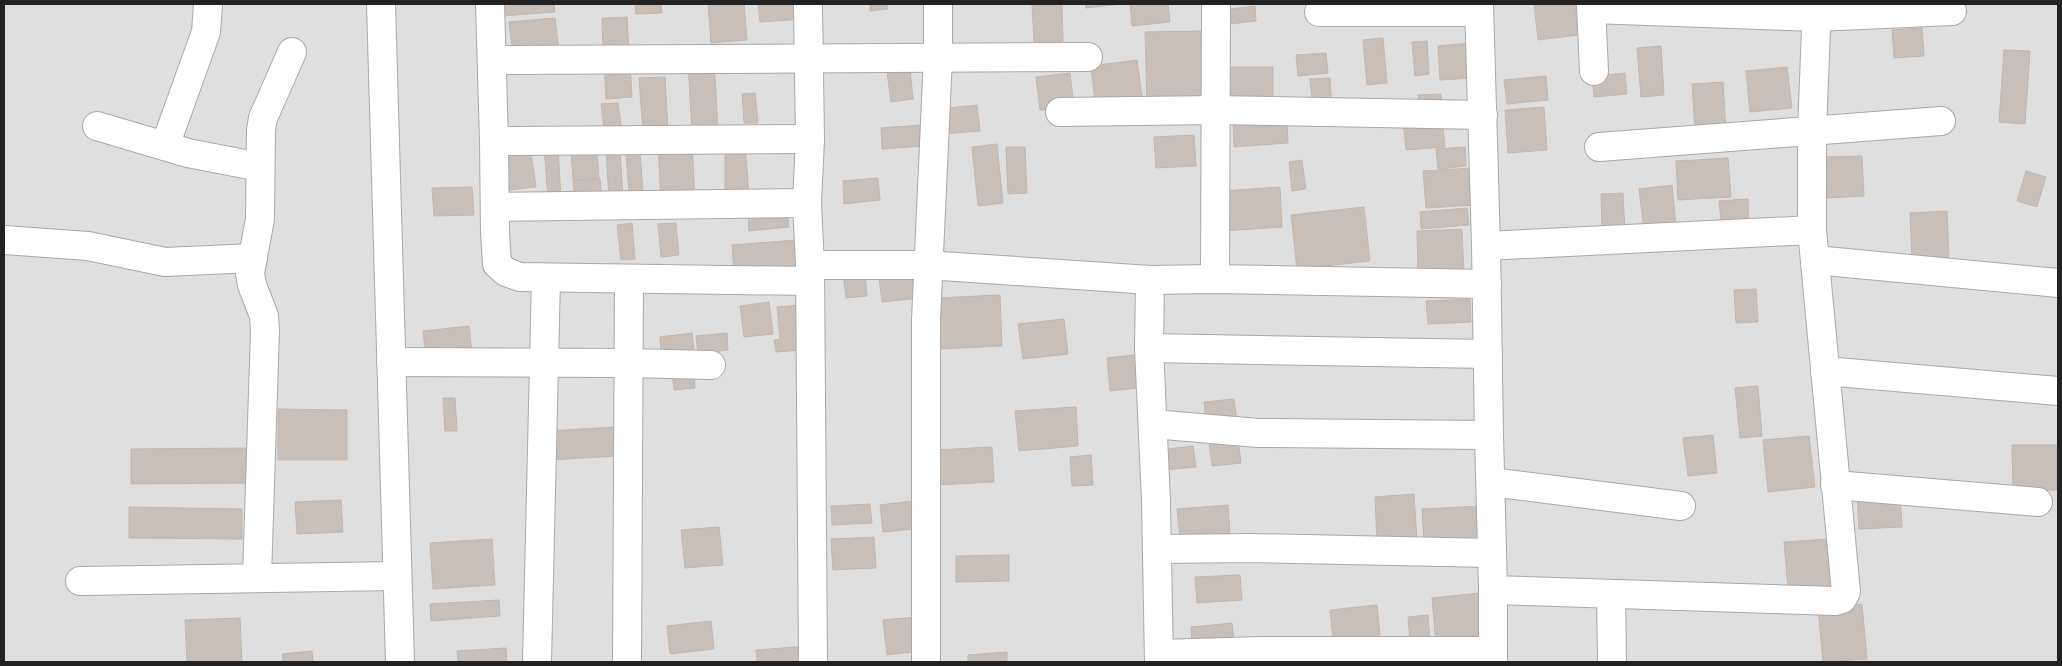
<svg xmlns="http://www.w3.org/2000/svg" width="2062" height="666" font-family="Quicksand,sans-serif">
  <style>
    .residential { fill: #e0dfdf }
    .building { fill: #c7bfb8; stroke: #c4b6ab }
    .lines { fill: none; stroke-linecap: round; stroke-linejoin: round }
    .street-casing { stroke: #a9a9a9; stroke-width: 30 }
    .street { stroke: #fff; stroke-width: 28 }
  </style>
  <rect width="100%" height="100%" fill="#f2efe9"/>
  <rect class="residential" x="4" y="4" width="2054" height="658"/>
  <g class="building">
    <path d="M 501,4 L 554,4 L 555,12 L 502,16 Z"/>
    <path d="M 635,4 L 661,4 L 662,13 L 636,14 Z"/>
    <path d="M 708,4 L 744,4 L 747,40 L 711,43 Z"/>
    <path d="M 758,4 L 803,4 L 804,19 L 760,22 Z"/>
    <path d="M 870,4 L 887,4 L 888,9 L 870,11 Z"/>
    <path d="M 1032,4 L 1062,4 L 1063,41 L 1034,42 Z"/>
    <path d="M 1085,4 L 1121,4 L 1086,8 Z"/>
    <path d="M 1130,4 L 1168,4 L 1170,22 L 1132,26 Z"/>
    <path d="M 1534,4 L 1575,4 L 1578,35 L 1538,40 Z"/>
    <path d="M 1255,6 L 1256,21 L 1231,24 L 1230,9 Z"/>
    <path d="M 627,17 L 629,53 L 603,54 L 602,18 Z"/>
    <path d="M 555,18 L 559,50 L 513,55 L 509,22 Z"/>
    <path d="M 1922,28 L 1924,56 L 1894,58 L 1892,30 Z"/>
    <path d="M 1203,31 L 1205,103 L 1147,104 L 1145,32 Z"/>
    <path d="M 1383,38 L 1387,83 L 1367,85 L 1363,40 Z"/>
    <path d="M 1427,41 L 1429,74 L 1415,76 L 1412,42 Z"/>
    <path d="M 1471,43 L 1474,78 L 1440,80 L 1438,46 Z"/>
    <path d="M 1661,46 L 1664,95 L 1641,97 L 1637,48 Z"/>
    <path d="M 2004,50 L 2030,51 L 2025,124 L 1999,122 Z"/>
    <path d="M 1326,53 L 1328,73 L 1298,76 L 1296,55 Z"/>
    <path d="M 1137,60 L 1142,97 L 1095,103 L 1091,66 Z"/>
    <path d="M 714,61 L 718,129 L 692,131 L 688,63 Z"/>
    <path d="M 630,62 L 632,97 L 606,99 L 604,63 Z"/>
    <path d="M 1230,67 L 1273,67 L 1273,105 L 1229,105 Z"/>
    <path d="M 1787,67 L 1792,108 L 1750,112 L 1746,71 Z"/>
    <path d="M 910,69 L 913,99 L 891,102 L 887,72 Z"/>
    <path d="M 1070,73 L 1074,106 L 1040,110 L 1036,77 Z"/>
    <path d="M 1625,73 L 1627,94 L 1594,97 L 1592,76 Z"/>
    <path d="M 1546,76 L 1548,100 L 1507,104 L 1504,80 Z"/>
    <path d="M 665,77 L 668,131 L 643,133 L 639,78 Z"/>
    <path d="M 1330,78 L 1332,108 L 1313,109 L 1310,79 Z"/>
    <path d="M 1723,82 L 1726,131 L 1695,133 L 1692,84 Z"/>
    <path d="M 755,93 L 758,123 L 744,123 L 742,94 Z"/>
    <path d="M 1441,94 L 1442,111 L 1420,113 L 1418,95 Z"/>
    <path d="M 618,103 L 622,133 L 605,135 L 601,104 Z"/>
    <path d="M 977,105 L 980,131 L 941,134 L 939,109 Z"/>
    <path d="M 1544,107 L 1547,150 L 1508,153 L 1505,110 Z"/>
    <path d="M 1442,116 L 1445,147 L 1406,150 L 1403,120 Z"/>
    <path d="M 1287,117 L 1288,143 L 1234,147 L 1233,121 Z"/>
    <path d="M 921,125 L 923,146 L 882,149 L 881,128 Z"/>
    <path d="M 1194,135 L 1196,166 L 1156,168 L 1154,137 Z"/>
    <path d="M 692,142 L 695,200 L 661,202 L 658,144 Z"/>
    <path d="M 745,142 L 749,198 L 725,199 L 725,143 Z"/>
    <path d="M 558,144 L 561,200 L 548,200 L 544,145 Z"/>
    <path d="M 997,144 L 1003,203 L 978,206 L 972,147 Z"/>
    <path d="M 1006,147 L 1025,147 L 1027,193 L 1008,194 Z"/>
    <path d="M 1465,147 L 1466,166 L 1438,169 L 1436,149 Z"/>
    <path d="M 597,149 L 599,178 L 573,180 L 571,151 Z"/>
    <path d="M 620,151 L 623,197 L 609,198 L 606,152 Z"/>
    <path d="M 531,153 L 536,187 L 509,190 L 505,156 Z"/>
    <path d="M 640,153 L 643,190 L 629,191 L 626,155 Z"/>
    <path d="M 1862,156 L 1864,196 L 1827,198 L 1826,157 Z"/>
    <path d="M 1728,158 L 1731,197 L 1678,200 L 1676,161 Z"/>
    <path d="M 1302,160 L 1306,189 L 1292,191 L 1289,162 Z"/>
    <path d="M 1473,168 L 1475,205 L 1426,208 L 1423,171 Z"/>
    <path d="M 2026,171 L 2046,177 L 2037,207 L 2017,201 Z"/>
    <path d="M 878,178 L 880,200 L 844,204 L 843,181 Z"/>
    <path d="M 600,179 L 602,201 L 575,203 L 573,181 Z"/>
    <path d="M 1672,185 L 1676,227 L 1644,230 L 1639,189 Z"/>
    <path d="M 472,187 L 474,215 L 434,216 L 432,188 Z"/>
    <path d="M 1280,187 L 1282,227 L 1224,231 L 1222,191 Z"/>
    <path d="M 1623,193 L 1625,233 L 1602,234 L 1601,194 Z"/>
    <path d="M 1748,199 L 1749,229 L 1722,231 L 1719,201 Z"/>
    <path d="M 1364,207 L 1370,261 L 1297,269 L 1291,215 Z"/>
    <path d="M 787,208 L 789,227 L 749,231 L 748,212 Z"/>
    <path d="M 1467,208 L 1469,225 L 1421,229 L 1420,212 Z"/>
    <path d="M 1947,211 L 1949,258 L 1912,260 L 1910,213 Z"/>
    <path d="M 632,223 L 635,259 L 621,260 L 617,225 Z"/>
    <path d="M 676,223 L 679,255 L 661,257 L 658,224 Z"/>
    <path d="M 1462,229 L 1464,274 L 1418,276 L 1417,231 Z"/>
    <path d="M 796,240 L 798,270 L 734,275 L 732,245 Z"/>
    <path d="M 865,271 L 867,296 L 846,298 L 843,273 Z"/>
    <path d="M 919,273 L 921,298 L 882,302 L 879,278 Z"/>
    <path d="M 1756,289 L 1758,322 L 1736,323 L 1734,290 Z"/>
    <path d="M 1000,295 L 1002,346 L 941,349 L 938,298 Z"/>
    <path d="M 1470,299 L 1471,322 L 1428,324 L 1426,301 Z"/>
    <path d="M 769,302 L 773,334 L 744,337 L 740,306 Z"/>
    <path d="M 799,305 L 803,350 L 776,352 L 774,340 L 780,339 L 777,307 Z"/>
    <path d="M 1064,319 L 1068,354 L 1023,359 L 1018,324 Z"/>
    <path d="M 469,326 L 472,353 L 426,357 L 423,331 Z"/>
    <path d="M 692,333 L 694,349 L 661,352 L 660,337 Z"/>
    <path d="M 727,333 L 728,350 L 698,354 L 696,336 Z"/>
    <path d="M 1135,355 L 1138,388 L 1110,391 L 1107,358 Z"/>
    <path d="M 694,370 L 695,388 L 674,390 L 672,372 Z"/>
    <path d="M 1758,386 L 1762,436 L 1740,438 L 1735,388 Z"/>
    <path d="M 443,398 L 455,398 L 457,431 L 445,431 Z"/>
    <path d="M 1234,399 L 1237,422 L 1206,424 L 1204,402 Z"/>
    <path d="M 1076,407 L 1078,446 L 1019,451 L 1015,411 Z"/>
    <path d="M 278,409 L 347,410 L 347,460 L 278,460 Z"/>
    <path d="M 616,427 L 617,456 L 550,460 L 548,431 Z"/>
    <path d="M 1713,435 L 1717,473 L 1688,476 L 1683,438 Z"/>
    <path d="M 1809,436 L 1815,487 L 1768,492 L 1763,440 Z"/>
    <path d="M 1238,438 L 1241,463 L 1212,466 L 1209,441 Z"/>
    <path d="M 2012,445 L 2057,445 L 2058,490 L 2013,491 Z"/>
    <path d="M 1193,446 L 1196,467 L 1163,470 L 1160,450 Z"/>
    <path d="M 992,447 L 994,482 L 937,485 L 935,450 Z"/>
    <path d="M 249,448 L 249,483 L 131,484 L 131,449 Z"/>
    <path d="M 1091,455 L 1093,485 L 1072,486 L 1070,457 Z"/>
    <path d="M 1900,492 L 1902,527 L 1859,529 L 1857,494 Z"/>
    <path d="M 1414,494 L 1417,541 L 1377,543 L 1375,497 Z"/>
    <path d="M 341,500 L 343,532 L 297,534 L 295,502 Z"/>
    <path d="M 920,500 L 924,528 L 883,532 L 880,505 Z"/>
    <path d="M 870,504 L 872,523 L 832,525 L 831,506 Z"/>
    <path d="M 1228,505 L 1230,534 L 1180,539 L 1177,509 Z"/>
    <path d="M 1482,506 L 1484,542 L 1424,545 L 1422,509 Z"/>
    <path d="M 129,507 L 242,509 L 242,539 L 129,538 Z"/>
    <path d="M 719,527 L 723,565 L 685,568 L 681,530 Z"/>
    <path d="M 874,537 L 876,568 L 833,570 L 831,539 Z"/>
    <path d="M 492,539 L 495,585 L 433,589 L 430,543 Z"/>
    <path d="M 1829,539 L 1833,585 L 1788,589 L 1784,542 Z"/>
    <path d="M 1009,555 L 1009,581 L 956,582 L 956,556 Z"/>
    <path d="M 1240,575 L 1242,600 L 1197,603 L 1195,577 Z"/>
    <path d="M 1481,593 L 1485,641 L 1436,645 L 1432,598 Z"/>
    <path d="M 499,600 L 500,616 L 431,621 L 430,604 Z"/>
    <path d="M 1862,604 L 1867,659 L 1823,662 L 1818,608 Z"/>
    <path d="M 1377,605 L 1380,635 L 1333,639 L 1330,610 Z"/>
    <path d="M 1428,615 L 1430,639 L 1410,641 L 1408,617 Z"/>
    <path d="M 916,617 L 920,651 L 887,655 L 883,620 Z"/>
    <path d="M 240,618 L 242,662 L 187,662 L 185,620 Z"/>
    <path d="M 711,621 L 714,649 L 670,654 L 667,626 Z"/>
    <path d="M 1232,623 L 1234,641 L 1192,645 L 1191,627 Z"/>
    <path d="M 809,646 L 810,662 L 757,662 L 756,650 Z"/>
    <path d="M 506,648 L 507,662 L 458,662 L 457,651 Z"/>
    <path d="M 312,651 L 313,662 L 283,662 L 282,654 Z"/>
    <path d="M 1007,652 L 1007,662 L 968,662 L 968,655 Z"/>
  </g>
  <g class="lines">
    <g class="street-casing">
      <g id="street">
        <path d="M 381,4 L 400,662"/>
        <path d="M 490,4 L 494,141 L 810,139"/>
        <path d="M 808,4 L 810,139 L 807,203 L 810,265 L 813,662"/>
        <path d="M 1479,4 L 1486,246 L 1489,435 L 1493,590 L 1493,662"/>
        <path d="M 1591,4 L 1594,71"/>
        <path d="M 1591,9 L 1817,17 L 1952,11"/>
        <path d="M 1319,12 L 1479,12"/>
        <path d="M 492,60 L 1088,57"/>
        <path d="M 1060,112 L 1216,110 L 1483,115"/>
        <path d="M 97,126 L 188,153 L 260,167"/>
        <path d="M 494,141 L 495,232 L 497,264 L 506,272 L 520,277 L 809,281"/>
        <path d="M 165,146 L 206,32 L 208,4"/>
        <path d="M 1599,147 L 1941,121"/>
        <path d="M 495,207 L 807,203"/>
        <path d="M 4,240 L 88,246 L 165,262 L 253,258"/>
        <path d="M 1486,246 L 1812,230"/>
        <path d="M 1815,260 L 2058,283"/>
        <path d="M 810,265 L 927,265 L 1150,280 L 1215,279 L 1487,284"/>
        <path d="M 1215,279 L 1216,4"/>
        <path d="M 1150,280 L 1149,348 L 1156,501 L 1159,662"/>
        <path d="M 1149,348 L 1488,354"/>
        <path d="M 391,362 L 629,363 L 711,365"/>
        <path d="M 1825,371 L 2058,391"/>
        <path d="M 1153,424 L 1258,433 L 1489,435"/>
        <path d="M 1491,482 L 1681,506"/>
        <path d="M 1835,485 L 2038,502"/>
        <path d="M 1157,549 L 1252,548 L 1492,553"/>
        <path d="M 257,577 L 265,330 L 264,316 L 252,285 L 250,273 L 260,219 L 261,130 L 263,118 L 292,52"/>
        <path d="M 80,581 L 397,576"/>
        <path d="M 1493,590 L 1835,601 L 1842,599 L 1846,592 L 1812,230 L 1812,131 L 1817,4"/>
        <path d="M 1611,594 L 1612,662"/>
        <path d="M 1159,654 L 1263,651 L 1493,651"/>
        <path d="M 537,662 L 546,278"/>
        <path d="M 627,662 L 629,279"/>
        <path d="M 926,662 L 926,320 L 938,57 L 938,4"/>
      </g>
    </g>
    <use href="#street" class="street"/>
  </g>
  <rect width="2062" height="666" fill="none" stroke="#222222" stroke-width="10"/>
</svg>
